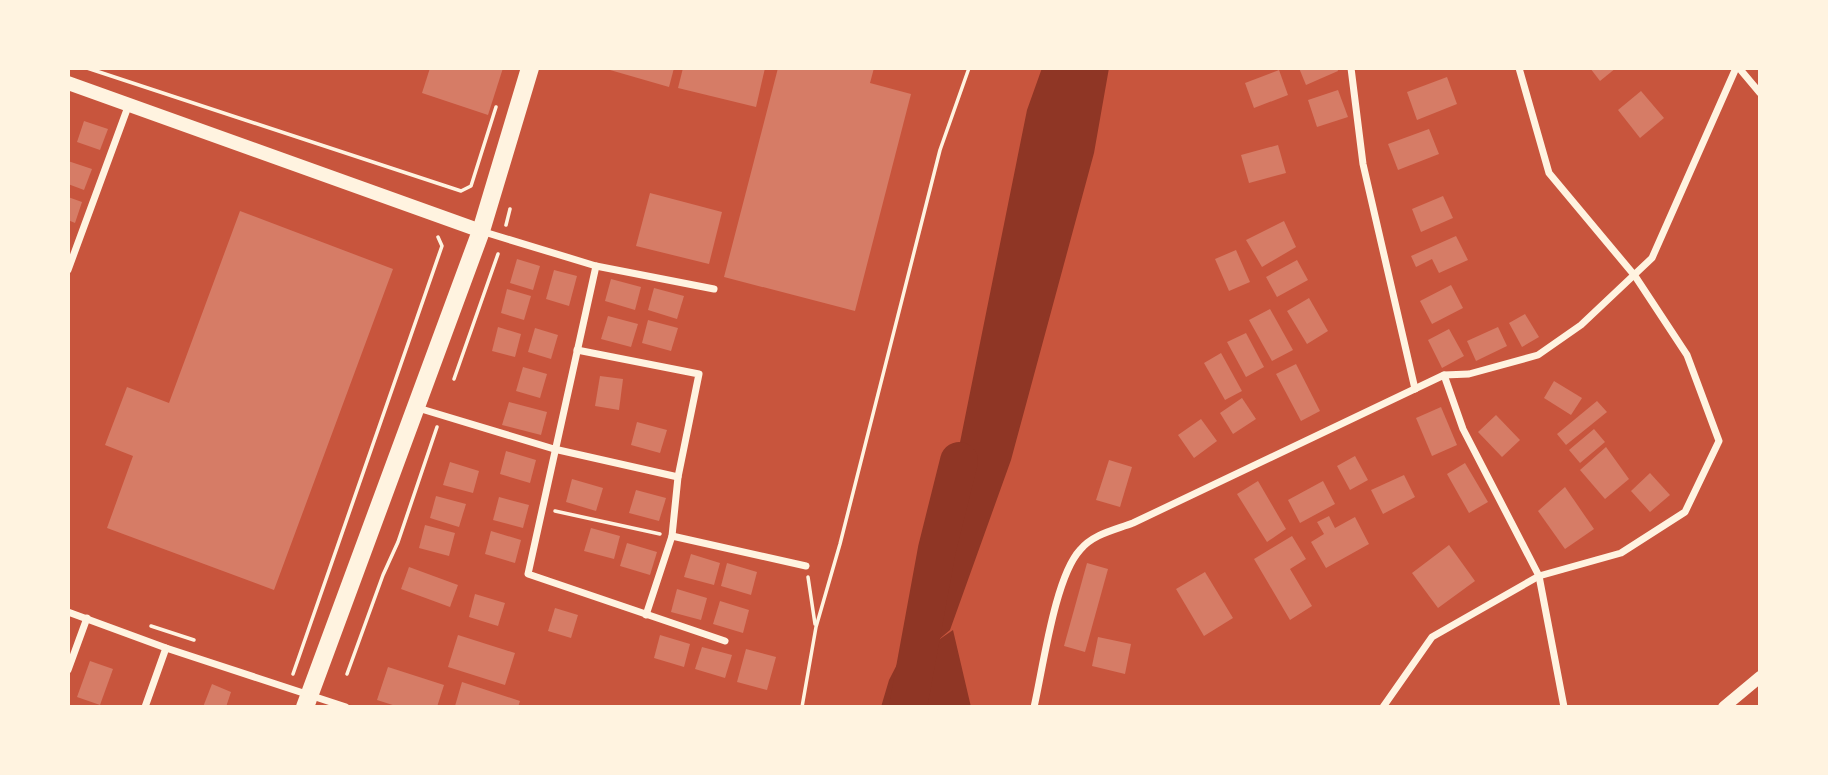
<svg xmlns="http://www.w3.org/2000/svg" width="1828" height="775" font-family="Quicksand,sans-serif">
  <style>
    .water { fill: #8f3625 }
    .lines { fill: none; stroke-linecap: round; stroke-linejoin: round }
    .river { stroke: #8f3625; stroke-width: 38 }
    .building { fill: #d67c66 }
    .path { stroke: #fff3e0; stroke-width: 3.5 }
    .minor { stroke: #fff3e0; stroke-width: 7 }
    .tertiary { stroke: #fff3e0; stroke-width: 12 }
    .secondary { stroke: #fff3e0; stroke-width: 14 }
    .primary { stroke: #fff3e0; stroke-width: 18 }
  </style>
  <rect width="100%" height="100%" fill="#c8553d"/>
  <path class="water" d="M 1042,68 L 1109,68 L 1094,153 L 1011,460 L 950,630 L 937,641 L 953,630 L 971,707 L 881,707 L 889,680 L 927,606 L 1027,110 Z"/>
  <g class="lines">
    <path class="river" d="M 908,707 L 937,549 L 959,461"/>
  </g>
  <g class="building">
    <path d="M 430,68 L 503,68 L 488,115 L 422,93 Z"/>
    <path d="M 610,68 L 674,68 L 669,87 L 610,70 Z"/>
    <path d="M 683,68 L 765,68 L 756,107 L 678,88 Z"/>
    <path d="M 778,68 L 874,68 L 870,83 L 911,94 L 855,311 L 724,277 Z"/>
    <path d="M 1299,68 L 1337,68 L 1338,71 L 1306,85 Z"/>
    <path d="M 1590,68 L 1616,68 L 1600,81 Z"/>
    <path d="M 1279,70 L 1288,95 L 1254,108 L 1245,83 Z"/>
    <path d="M 1447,77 L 1457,104 L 1417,120 L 1407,92 Z"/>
    <path d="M 1338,90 L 1348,117 L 1317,127 L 1308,100 Z"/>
    <path d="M 1641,91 L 1664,118 L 1640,138 L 1618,110 Z"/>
    <path d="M 84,121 L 108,129 L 100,150 L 77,142 Z"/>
    <path d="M 1429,129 L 1439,154 L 1398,170 L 1388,144 Z"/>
    <path d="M 1278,145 L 1286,173 L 1249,183 L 1241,155 Z"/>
    <path d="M 68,161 L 92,169 L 84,190 L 68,184 Z"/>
    <path d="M 650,193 L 722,212 L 709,264 L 636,246 Z"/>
    <path d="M 1443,196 L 1453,218 L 1421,232 L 1412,209 Z"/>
    <path d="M 68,197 L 82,202 L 75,223 L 68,220 Z"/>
    <path d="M 240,211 L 393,269 L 274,590 L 107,528 L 133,456 L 105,445 L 127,387 L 169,403 Z"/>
    <path d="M 1284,221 L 1296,247 L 1262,267 L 1246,240 Z"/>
    <path d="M 1456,236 L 1468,260 L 1439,273 L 1432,259 L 1416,267 L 1411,256 Z"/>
    <path d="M 1236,250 L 1250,282 L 1229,291 L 1215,259 Z"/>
    <path d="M 517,259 L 540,266 L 533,290 L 510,283 Z"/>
    <path d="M 1297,260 L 1308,280 L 1277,297 L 1266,277 Z"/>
    <path d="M 554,270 L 577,276 L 569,306 L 546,299 Z"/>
    <path d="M 611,279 L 641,287 L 635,310 L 605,301 Z"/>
    <path d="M 1451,285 L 1463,308 L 1432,324 L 1420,301 Z"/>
    <path d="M 654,288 L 684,296 L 677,319 L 648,310 Z"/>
    <path d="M 507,289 L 531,296 L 524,320 L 501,313 Z"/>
    <path d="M 1309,298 L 1328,331 L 1307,344 L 1287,311 Z"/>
    <path d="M 1270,309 L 1293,350 L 1272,361 L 1249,320 Z"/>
    <path d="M 1525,314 L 1539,337 L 1522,347 L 1509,323 Z"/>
    <path d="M 608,316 L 638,324 L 631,347 L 601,339 Z"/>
    <path d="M 648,320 L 678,328 L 671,351 L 642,343 Z"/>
    <path d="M 498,327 L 521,334 L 515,357 L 492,351 Z"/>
    <path d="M 1498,327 L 1507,346 L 1476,361 L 1467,341 Z"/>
    <path d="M 535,328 L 558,335 L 551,359 L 528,352 Z"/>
    <path d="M 1449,329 L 1464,356 L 1442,368 L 1428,340 Z"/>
    <path d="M 1246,333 L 1264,367 L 1246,377 L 1227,342 Z"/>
    <path d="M 1221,353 L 1242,391 L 1225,400 L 1204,363 Z"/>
    <path d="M 1296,364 L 1320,411 L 1301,421 L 1276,374 Z"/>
    <path d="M 523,367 L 547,374 L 540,398 L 516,391 Z"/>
    <path d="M 600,376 L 623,379 L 619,410 L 595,406 Z"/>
    <path d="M 1554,381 L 1582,398 L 1571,415 L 1544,398 Z"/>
    <path d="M 1242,398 L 1256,419 L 1233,434 L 1220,413 Z"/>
    <path d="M 1597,401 L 1607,412 L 1566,445 L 1557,434 Z"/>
    <path d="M 509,402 L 547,412 L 541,435 L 502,425 Z"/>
    <path d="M 1441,407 L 1457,445 L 1432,456 L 1416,418 Z"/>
    <path d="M 1496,415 L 1520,440 L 1502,457 L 1478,432 Z"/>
    <path d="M 1201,419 L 1217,441 L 1194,458 L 1178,435 Z"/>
    <path d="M 637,422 L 667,430 L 660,453 L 631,445 Z"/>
    <path d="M 1594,429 L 1605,442 L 1580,463 L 1569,450 Z"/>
    <path d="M 1606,447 L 1629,479 L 1605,499 L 1580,470 Z"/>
    <path d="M 506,451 L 536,460 L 530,483 L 500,474 Z"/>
    <path d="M 1355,456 L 1368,480 L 1350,490 L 1337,466 Z"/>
    <path d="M 1109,460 L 1132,467 L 1120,507 L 1096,500 Z"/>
    <path d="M 450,462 L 479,471 L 473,493 L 443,485 Z"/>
    <path d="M 1465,463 L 1488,502 L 1469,513 L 1447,474 Z"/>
    <path d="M 1650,473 L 1670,495 L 1650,512 L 1631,491 Z"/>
    <path d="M 1404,475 L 1415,497 L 1383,514 L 1371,490 Z"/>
    <path d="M 572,479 L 603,488 L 596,511 L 566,502 Z"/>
    <path d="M 1258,481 L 1286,529 L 1267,542 L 1237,494 Z"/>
    <path d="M 1323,481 L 1335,504 L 1300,523 L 1288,500 Z"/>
    <path d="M 1565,487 L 1594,529 L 1565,549 L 1538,511 Z"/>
    <path d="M 636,490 L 666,498 L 659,521 L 629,513 Z"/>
    <path d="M 436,496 L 466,504 L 459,527 L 430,518 Z"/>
    <path d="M 499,497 L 529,505 L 523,528 L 493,520 Z"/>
    <path d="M 1329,516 L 1335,528 L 1355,517 L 1369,544 L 1326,568 L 1311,542 L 1324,534 L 1317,522 Z"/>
    <path d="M 425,525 L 455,533 L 449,556 L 419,548 Z"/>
    <path d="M 591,528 L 620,536 L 614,559 L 584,551 Z"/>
    <path d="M 491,531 L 521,540 L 515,563 L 485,554 Z"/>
    <path d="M 1292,536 L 1306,559 L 1290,569 L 1312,606 L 1290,620 L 1254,559 Z"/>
    <path d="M 627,543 L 657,552 L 650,575 L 620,566 Z"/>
    <path d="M 1449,545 L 1475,581 L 1438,608 L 1412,573 Z"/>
    <path d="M 691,554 L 720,563 L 714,585 L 684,577 Z"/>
    <path d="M 727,563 L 757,572 L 751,595 L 721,586 Z"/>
    <path d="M 1087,563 L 1108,569 L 1085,652 L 1064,646 Z"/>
    <path d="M 409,567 L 458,585 L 450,607 L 401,589 Z"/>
    <path d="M 1205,572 L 1233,618 L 1204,636 L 1176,589 Z"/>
    <path d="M 677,589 L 707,598 L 701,620 L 671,612 Z"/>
    <path d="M 475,594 L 505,603 L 498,626 L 469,617 Z"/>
    <path d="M 720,601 L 749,610 L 743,633 L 713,624 Z"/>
    <path d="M 555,608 L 578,615 L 571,638 L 548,631 Z"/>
    <path d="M 458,635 L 515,653 L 505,685 L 448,667 Z"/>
    <path d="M 660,635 L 690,644 L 684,667 L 654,658 Z"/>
    <path d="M 1098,637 L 1131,644 L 1125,674 L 1092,666 Z"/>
    <path d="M 702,647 L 732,655 L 725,678 L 695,669 Z"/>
    <path d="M 746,649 L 776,657 L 767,690 L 737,682 Z"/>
    <path d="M 90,661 L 113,669 L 100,705 L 77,697 Z"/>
    <path d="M 388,667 L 444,685 L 437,707 L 399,707 L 377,700 Z"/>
    <path d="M 462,682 L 520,701 L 518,707 L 455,706 Z"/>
    <path d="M 212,684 L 231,692 L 226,707 L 203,707 Z"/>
  </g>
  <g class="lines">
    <g class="path">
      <path d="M 87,68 L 461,191 L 471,186 L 496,107"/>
      <path d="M 506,225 L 510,209"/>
      <path d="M 454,379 L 498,254"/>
      <path d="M 555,511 L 660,534"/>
      <path d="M 808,577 L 815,624"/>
      <path d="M 151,626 L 194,640"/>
      <path d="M 293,674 L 442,246 L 438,237"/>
      <path d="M 347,674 L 383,575 L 398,542 L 437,427"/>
      <path d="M 802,707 L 816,627 L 840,544 L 940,150 L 969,68"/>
    </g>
    <g class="minor">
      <path d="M 1351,68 L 1363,164 L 1415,389"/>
      <path d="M 1739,68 L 1760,93"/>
      <path d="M 481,231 L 596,266 L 714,289"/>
      <path d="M 596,266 L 528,574 L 725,641"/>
      <path d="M 68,270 L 129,104"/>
      <path d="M 577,350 L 699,374 L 678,477 L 672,536 L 646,615"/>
      <path d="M 1444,375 L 1463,429 L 1539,576 L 1564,707"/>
      <path d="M 418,408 L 554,449 L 678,477"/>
      <path d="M 672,536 L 806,566"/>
      <path d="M 68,612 L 166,648 L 346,707"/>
      <path d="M 68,670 L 87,618"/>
      <path d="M 145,707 L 166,648"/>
      <path d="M 1034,707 C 1043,668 1055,577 1080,550 C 1093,534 1115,530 1133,523 L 1444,375 L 1469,374 L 1538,355 L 1581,325 L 1652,258 L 1736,68"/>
      <path d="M 1383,707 L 1432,637 L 1539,576 L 1621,553 L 1685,512 L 1719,441 L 1687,355 L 1635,276 L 1549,173 L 1519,68"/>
    </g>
    <path class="tertiary" d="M 1724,707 L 1760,677"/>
    <path class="secondary" d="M 68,83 L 481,231"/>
    <path class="primary" d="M 305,707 L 481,231 L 530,68"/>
  </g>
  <rect width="1828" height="775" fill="none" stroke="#fff3e0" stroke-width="140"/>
</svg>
